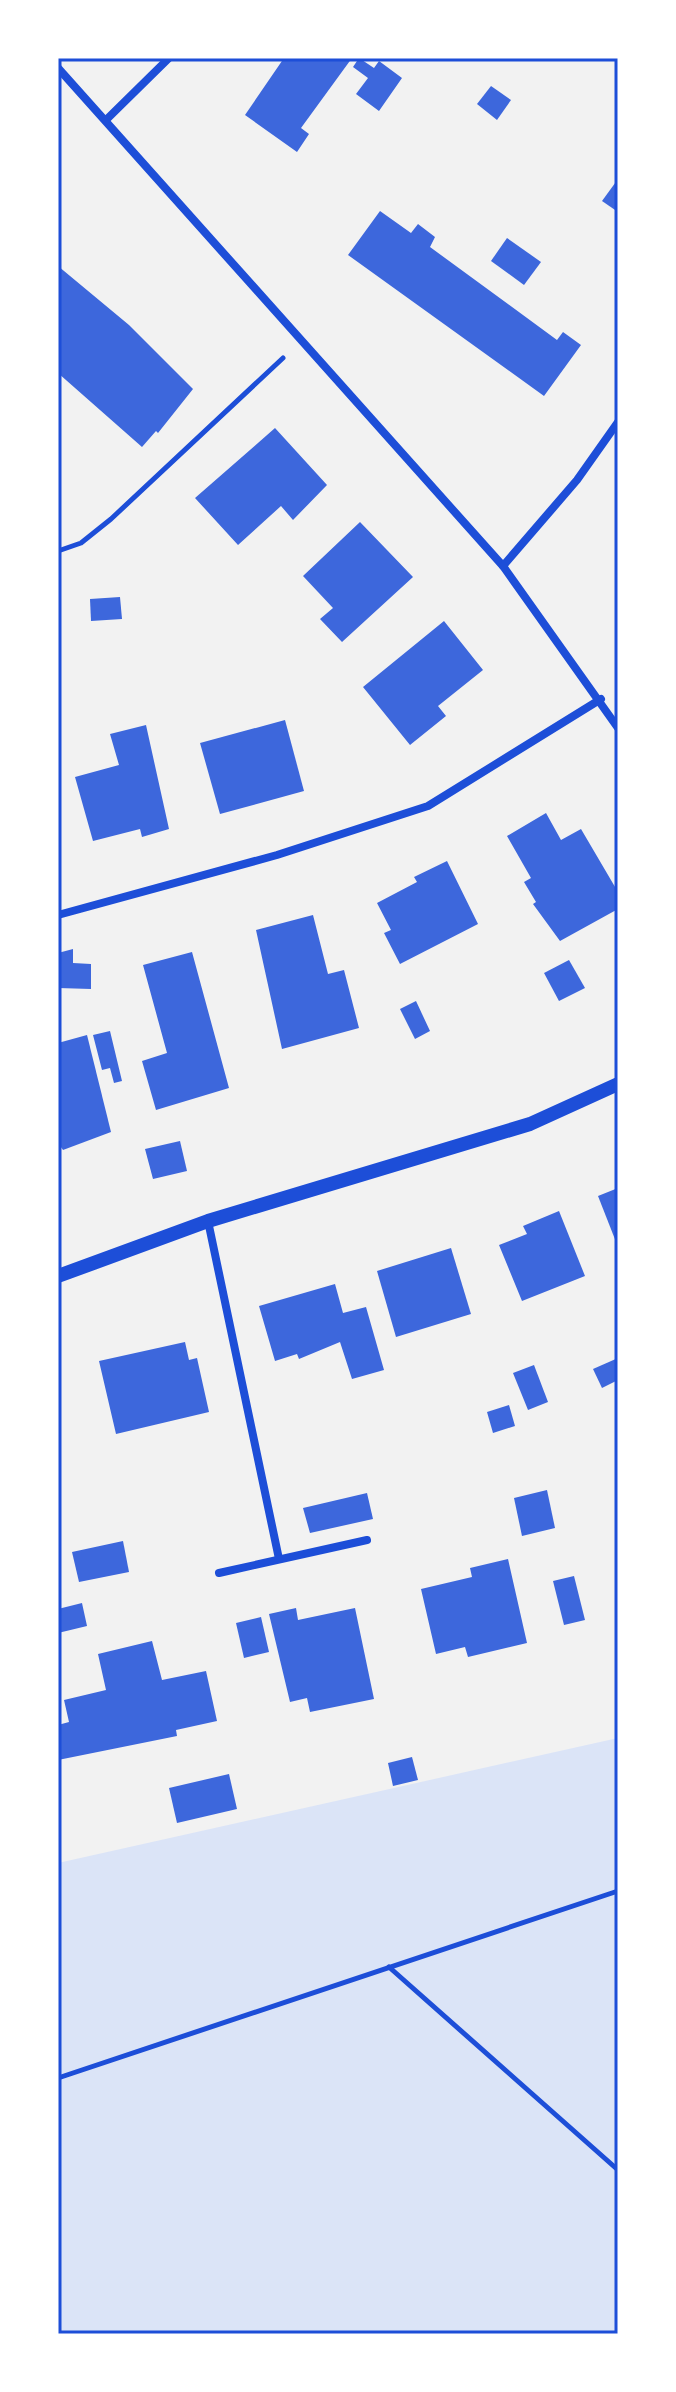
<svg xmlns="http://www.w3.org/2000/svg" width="676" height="2392" font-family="Barlow,sans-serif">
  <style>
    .green { fill: #dbe4f7 }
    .building { fill: #3d67dc }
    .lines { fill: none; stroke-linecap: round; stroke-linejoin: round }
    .path { stroke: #1d4ed8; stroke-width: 5 }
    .minor { stroke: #1d4ed8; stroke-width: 8 }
    .tertiary { stroke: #1d4ed8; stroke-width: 14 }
    .neatline { fill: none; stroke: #1d4ed8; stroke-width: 3 }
  </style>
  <rect width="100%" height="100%" fill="#f2f2f2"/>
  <path class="green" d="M 618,1738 L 618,2334 L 58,2334 L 58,1863 Z"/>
  <g class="building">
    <path d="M 284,58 L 352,58 L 301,128 L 309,134 L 297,152 L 245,115 Z"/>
    <path d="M 359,58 L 374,68 L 379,61 L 402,78 L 379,111 L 356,94 L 368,78 L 353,67 Z"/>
    <path d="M 491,86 L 511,100 L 497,120 L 477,104 Z"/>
    <path d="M 618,179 L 618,212 L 602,201 Z"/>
    <path d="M 380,211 L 411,233 L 418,224 L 435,237 L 430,247 L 557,340 L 563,332 L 581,345 L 544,396 L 348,255 Z"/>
    <path d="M 507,238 L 541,262 L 524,285 L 491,261 Z"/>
    <path d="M 58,266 L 129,325 L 193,389 L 158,433 L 156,431 L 142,447 L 58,373 Z"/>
    <path d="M 275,428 L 327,485 L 293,520 L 281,506 L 238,545 L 195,498 Z"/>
    <path d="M 360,522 L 413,577 L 342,642 L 320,619 L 333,608 L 303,576 Z"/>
    <path d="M 120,597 L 122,619 L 91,621 L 90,599 Z"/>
    <path d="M 444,621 L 483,670 L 438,706 L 446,716 L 410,745 L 363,687 Z"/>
    <path d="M 285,720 L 304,791 L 220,814 L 200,743 Z"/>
    <path d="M 146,725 L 169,829 L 142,837 L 140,829 L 93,841 L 75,777 L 119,765 L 110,734 Z"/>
    <path d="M 546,813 L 561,840 L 581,829 L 618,892 L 618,909 L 560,941 L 533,904 L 536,902 L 524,882 L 531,878 L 507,836 Z"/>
    <path d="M 447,861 L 478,924 L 400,964 L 384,933 L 391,930 L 377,903 L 417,882 L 414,877 Z"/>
    <path d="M 313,915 L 328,974 L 344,970 L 359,1028 L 282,1049 L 256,930 Z"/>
    <path d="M 73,949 L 73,963 L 91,964 L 91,989 L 58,988 L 58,953 Z"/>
    <path d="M 192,952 L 229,1088 L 156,1110 L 142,1061 L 167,1053 L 143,965 Z"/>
    <path d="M 569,960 L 585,988 L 559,1001 L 544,973 Z"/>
    <path d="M 416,1001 L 430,1031 L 415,1039 L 400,1009 Z"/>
    <path d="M 110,1031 L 122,1081 L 114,1083 L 110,1068 L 102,1070 L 93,1035 Z"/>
    <path d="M 87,1035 L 111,1132 L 63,1150 L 58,1143 L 58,1043 Z"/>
    <path d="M 180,1141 L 187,1171 L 153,1179 L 145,1149 Z"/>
    <path d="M 618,1188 L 618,1247 L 598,1196 Z"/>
    <path d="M 559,1211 L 585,1276 L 522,1301 L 499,1245 L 527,1234 L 523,1226 Z"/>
    <path d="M 451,1248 L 471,1314 L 396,1337 L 377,1271 Z"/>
    <path d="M 335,1284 L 343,1313 L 366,1307 L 384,1370 L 352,1379 L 340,1342 L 299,1359 L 297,1354 L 275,1361 L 259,1306 Z"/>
    <path d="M 185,1342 L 189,1360 L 197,1358 L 209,1412 L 116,1434 L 99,1361 Z"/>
    <path d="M 618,1358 L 618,1380 L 602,1388 L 593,1369 Z"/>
    <path d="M 534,1365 L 548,1402 L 528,1410 L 513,1373 Z"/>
    <path d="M 509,1405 L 515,1426 L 493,1433 L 487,1412 Z"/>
    <path d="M 547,1490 L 555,1528 L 522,1536 L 514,1498 Z"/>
    <path d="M 367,1493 L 373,1519 L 310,1533 L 303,1508 Z"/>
    <path d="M 123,1541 L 129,1572 L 79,1582 L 72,1552 Z"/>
    <path d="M 508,1559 L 527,1643 L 468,1657 L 465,1647 L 436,1654 L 421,1589 L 472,1577 L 470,1568 Z"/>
    <path d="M 574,1576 L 585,1620 L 564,1625 L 553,1581 Z"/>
    <path d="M 82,1603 L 87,1626 L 58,1633 L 58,1609 Z"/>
    <path d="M 296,1608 L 298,1620 L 355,1608 L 374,1699 L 310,1712 L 307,1698 L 290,1702 L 269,1614 Z"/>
    <path d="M 261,1617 L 269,1652 L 244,1658 L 236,1623 Z"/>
    <path d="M 152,1641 L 162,1680 L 206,1671 L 217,1721 L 176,1730 L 177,1736 L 58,1760 L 58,1725 L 69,1722 L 64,1700 L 106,1690 L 98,1654 Z"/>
    <path d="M 412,1757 L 418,1780 L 393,1786 L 388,1763 Z"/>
    <path d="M 229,1774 L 237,1809 L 177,1823 L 169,1788 Z"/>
  </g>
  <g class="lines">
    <g class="path">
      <path d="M 58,551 L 81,543 L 111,519 L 283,358"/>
      <path d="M 389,1967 L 618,2170"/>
      <path d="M 58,2078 L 618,1891"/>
    </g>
    <g class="minor">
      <path d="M 58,68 L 503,566 L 618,728"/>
      <path d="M 106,120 L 169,58"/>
      <path d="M 503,566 L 577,480 L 618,422"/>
      <path d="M 58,915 L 277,855 L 428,806 L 601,699"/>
      <path d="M 208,1221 L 279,1559"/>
      <path d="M 219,1573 L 367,1540"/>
    </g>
    <path class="tertiary" d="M 58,1276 L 208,1221 L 530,1124 L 618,1084"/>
  </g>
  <rect width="676" height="2392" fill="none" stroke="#ffffff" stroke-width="120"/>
  <rect x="60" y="60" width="556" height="2272" class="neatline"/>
</svg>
